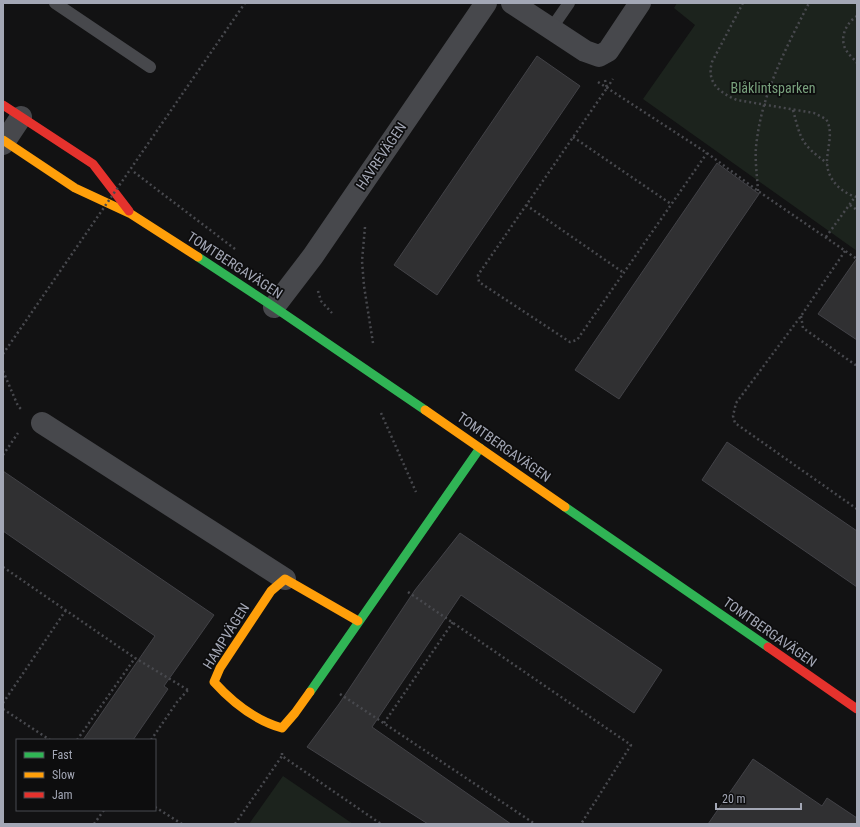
<svg xmlns="http://www.w3.org/2000/svg" width="860" height="827" font-family="'Roboto Condensed',sans-serif">
  <style>
    .green { fill: #1c231d }
    .building { fill: #303032; stroke: #424247 }
    .lines { fill: none; stroke-linecap: round; stroke-linejoin: round }
    .path { stroke: #48494e; stroke-width: 2.5; stroke-dasharray: 2 3; stroke-linecap: butt }
    .lane { stroke: #47484c; stroke-width: 12 }
    .street { stroke: #47484c; stroke-width: 22 }
    .fast { stroke: #30b455; stroke-width: 9 }
    .slow { stroke: #ff9f0a; stroke-width: 9 }
    .jam { stroke: #e5322d; stroke-width: 9 }
    .path-bridge { stroke: #48494e; stroke-width: 2.5; stroke-dasharray: 2 3; stroke-linecap: butt }
    .labels { text-anchor: middle; stroke-width: 3.5; stroke-linejoin: round; paint-order: stroke }
    .park-label { font-size: 14px; fill: #79a17d; stroke: #0d0d0e }
    .street-label { font-size: 14px; fill: #a3a7b5; stroke: #0d0d0e }
  </style>
  <rect width="100%" height="100%" fill="#121213"/>
  <g class="green">
    <path d="M 677,3 L 857,3 L 857,251 L 643,99 L 695,25 L 674,8 Z"/>
    <path d="M 283,776 L 353,824 L 249,824 Z"/>
  </g>
  <g class="building">
    <path d="M 537,56 L 580,86 L 437,295 L 394,265 Z"/>
    <path d="M 717,163 L 759,194 L 619,399 L 575,370 Z"/>
    <path d="M 857,258 L 857,340 L 818,314 Z"/>
    <path d="M 727,442 L 857,531 L 857,587 L 702,480 Z"/>
    <path d="M 3,471 L 214,615 L 164,686 L 168,689 L 133,740 L 83,740 L 155,636 L 3,531 Z"/>
    <path d="M 460,533 L 662,670 L 634,713 L 461,595 L 372,727 L 511,824 L 428,824 L 307,747 L 339,704 L 415,590 Z"/>
    <path d="M 753,759 L 822,806 L 827,798 L 857,818 L 857,824 L 708,824 Z"/>
  </g>
  <g class="lines">
    <g class="path">
      <path d="M 743,3 L 712,62 C 706,83 720,93 737,100 L 814,113 L 826,119 C 834,132 827,148 827,162 C 827,179 841,193 857,197"/>
      <path d="M 857,16 C 846,23 839,38 846,50 C 849,55 854,59 857,63"/>
      <path d="M 605,80 L 607,88 L 478,275 L 479,282 L 570,342 L 577,340 L 707,153"/>
      <path d="M 598,82 L 707,153 L 758,191 L 857,259"/>
      <path d="M 607,88 L 613,79"/>
      <path d="M 793,110 C 801,140 801,144 827,163"/>
      <path d="M 573,137 L 671,204"/>
      <path d="M 134,172 L 235,249"/>
      <path d="M 758,191 C 757,174 754,156 757,139 C 763,91 787,46 809,3"/>
      <path d="M 526,205 L 624,273"/>
      <path d="M 850,205 L 857,210"/>
      <path d="M 365,227 L 362,261 L 364,286 L 373,343"/>
      <path d="M 826,237 L 855,197"/>
      <path d="M 845,251 L 801,316 L 736,403 L 733,416 L 735,423 L 857,509"/>
      <path d="M 318,291 L 321,301 L 332,313"/>
      <path d="M 801,316 L 803,328 L 857,366"/>
      <path d="M 3,371 L 18,406 L 21,409"/>
      <path d="M 381,413 L 416,492"/>
      <path d="M 3,455 L 18,433"/>
      <path d="M 3,567 L 135,658 L 188,690 L 190,689"/>
      <path d="M 408,592 L 631,745 L 581,824"/>
      <path d="M 340,694 L 535,824"/>
      <path d="M 3,703 L 66,610"/>
      <path d="M 3,709 L 50,740"/>
      <path d="M 384,723 L 453,622"/>
      <path d="M 77,740 L 135,658"/>
      <path d="M 151,740 L 177,702 L 188,690"/>
      <path d="M 282,753 L 282,756 L 381,824"/>
      <path d="M 155,807 L 182,824"/>
      <path d="M 94,824 L 104,810"/>
      <path d="M 235,824 L 282,756"/>
    </g>
    <g class="lane">
      <path d="M 55,3 L 150,67"/>
      <path d="M 551,29 L 569,3"/>
    </g>
    <g class="street">
      <path d="M 512,3 L 585,51 L 599,56 L 608,51 L 640,3"/>
      <path d="M 3,144 L 21,117"/>
      <path d="M 274,307 L 313,256 L 486,3"/>
      <path d="M 42,423 L 285,579"/>
    </g>
    <g class="fast">
      <path d="M 198,257 L 274,307 L 425,410"/>
      <path d="M 565,507 L 768,647"/>
      <path d="M 310,692 L 480,448"/>
    </g>
    <g class="slow">
      <path d="M 3,140 L 75,188 L 131,214 L 198,257"/>
      <path d="M 425,410 L 565,507"/>
      <path d="M 310,692 L 295,713 L 282,728 C 254,720 233,703 214,682 L 220,668 L 271,591 L 285,579 L 358,621"/>
    </g>
    <g class="jam">
      <path d="M 3,105 L 93,164 L 129,211"/>
      <path d="M 768,647 L 857,709"/>
    </g>
    <path class="path-bridge" d="M 3,354 L 245,3"/>
  </g>
  <g class="labels">
    <g class="park-label">
      <text x="773" y="93">Blåklintsparken</text>
    </g>
    <g class="street-label">
      <text transform="translate(381 156) rotate(-56)" y="5">HAVREVÄGEN</text>
      <text transform="translate(235 265) rotate(33)" y="5">TOMTBERGAVÄGEN</text>
      <text transform="translate(504 447) rotate(35)" y="5">TOMTBERGAVÄGEN</text>
      <text transform="translate(770 632) rotate(35)" y="5">TOMTBERGAVÄGEN</text>
      <text transform="translate(226 636) rotate(-58)" y="5">HAMPVÄGEN</text>
    </g>
  </g>
  <rect width="860" height="827" fill="none" stroke="#a3a7b5" stroke-width="8"/>
  <rect x="16" y="739" width="140" height="72" fill="#0d0d0e" stroke="#494b51"/>
  <rect x="24" y="752" width="20" height="6" fill="#30b455" stroke="#494b51"/>
  <text x="52" y="759" font-size="12" fill="#a3a7b5">Fast</text>
  <rect x="24" y="772" width="20" height="6" fill="#ff9f0a" stroke="#494b51"/>
  <text x="52" y="779" font-size="12" fill="#a3a7b5">Slow</text>
  <rect x="24" y="792" width="20" height="6" fill="#e5322d" stroke="#494b51"/>
  <text x="52" y="799" font-size="12" fill="#a3a7b5">Jam</text>
  <path d="M716 803v6h85v-6" fill="none" stroke="#a3a7b5" stroke-width="2"/>
  <text x="722" y="803" font-size="12" fill="#a3a7b5" stroke="#0d0d0e" stroke-width="3" paint-order="stroke">20 m</text>
</svg>
